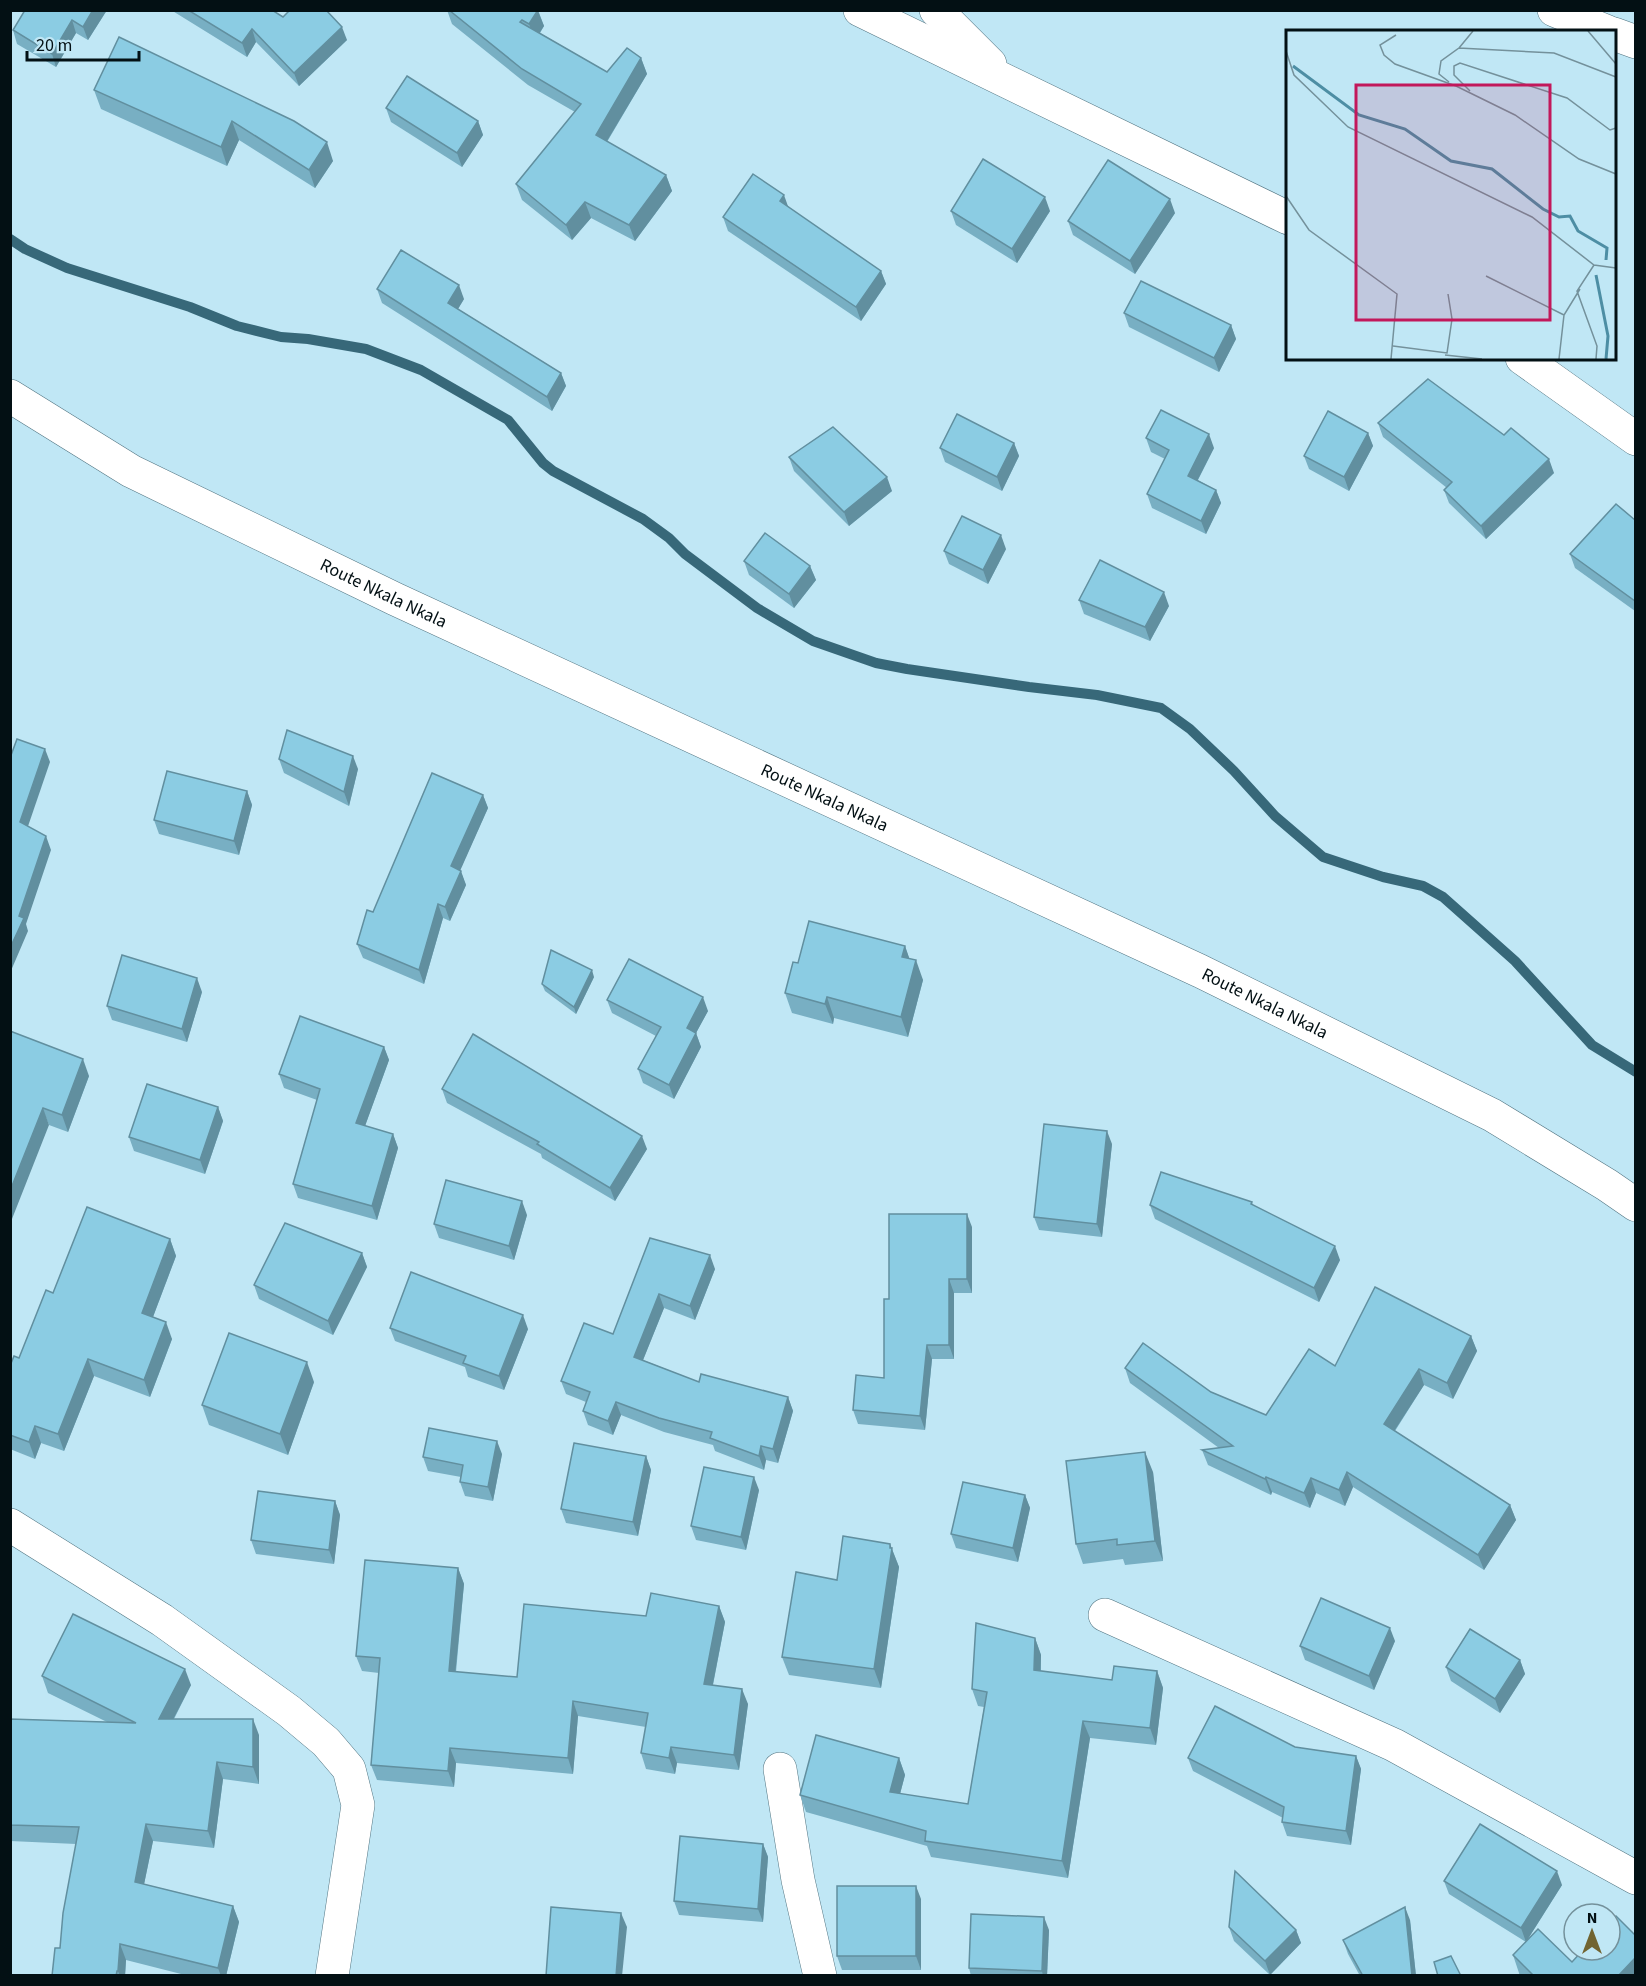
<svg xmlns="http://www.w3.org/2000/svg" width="1646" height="1986" font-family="'Source Sans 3',sans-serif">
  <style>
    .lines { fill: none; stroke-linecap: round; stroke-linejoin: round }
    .stream { stroke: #376879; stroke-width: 10 }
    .street-casing { stroke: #517481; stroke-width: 34 }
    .street { stroke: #fff; stroke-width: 33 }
    .wall { fill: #78afc3 }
    .shaded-wall { fill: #618f9f }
    .building { fill: #8bcce3; stroke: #618f9f; stroke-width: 1.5 }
    .labels { text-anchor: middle; stroke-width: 6; stroke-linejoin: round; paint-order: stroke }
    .street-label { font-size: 18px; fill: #031014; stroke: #c0e7f5 }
    .inset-river { fill: none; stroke: #4d8ea4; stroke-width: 3 }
    .inset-road { fill: none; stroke: #74919b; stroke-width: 1.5 }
    .view { fill: #c2185b; fill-opacity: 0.15; stroke: #c2185b; stroke-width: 3 }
    .inset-edge { fill: none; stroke: #031014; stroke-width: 3 }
  </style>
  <rect width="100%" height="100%" fill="#c0e7f5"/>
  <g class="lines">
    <path class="stream" d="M 10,239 L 25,249 L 67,268 L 190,307 L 237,326 L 281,337 L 308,339 L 366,349 L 421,370 L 508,420 L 543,463 L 553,471 L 643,519 L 669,538 L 685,554 L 757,608 L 813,641 L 876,663 L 907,669 L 1029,687 L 1097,695 L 1161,708 L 1190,729 L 1234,771 L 1275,816 L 1323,857 L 1383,877 L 1423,886 L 1443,897 L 1515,961 L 1592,1045 L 1636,1072"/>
    <g class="street-casing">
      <g id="street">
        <path d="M 860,10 L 1288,218"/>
        <path d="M 936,10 L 990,64"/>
        <path d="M 1554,10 L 1608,32"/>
        <path d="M 1614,34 L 1636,42"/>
        <path d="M 1522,358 L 1636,439"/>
        <path id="s1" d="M 10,396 L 131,471 L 395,599 L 1200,971 L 1492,1115 L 1607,1185 L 1636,1205"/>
        <path d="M 10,1525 L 162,1620 L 289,1711 L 326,1742 L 349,1769 L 358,1805 L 332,1976"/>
        <path d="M 1105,1615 L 1394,1745 L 1636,1878"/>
        <path d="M 780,1769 L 798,1880 L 820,1976"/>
      </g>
    </g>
    <use href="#street" class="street"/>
  </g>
  <g class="wall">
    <path d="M 21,10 L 107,10 L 88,40 L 76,33 L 56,67 L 17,44 L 13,30 L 24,12 Z"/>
    <path d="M 171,10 L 272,10 L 283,17 L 347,40 L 299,86 L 256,42 L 247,57 Z"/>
    <path d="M 447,10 L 538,10 L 544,26 L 540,33 L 607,72 L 641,58 L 647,74 L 607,142 L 666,175 L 672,191 L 635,241 L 591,218 L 572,240 L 522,200 L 516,184 L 575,112 L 528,85 L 452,24 Z"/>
    <path d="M 94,90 L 294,121 L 333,161 L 315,188 L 239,140 L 227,166 L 101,109 Z"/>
    <path d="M 386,108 L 478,121 L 483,135 L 462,167 L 391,122 Z"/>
    <path d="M 789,208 L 881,271 L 886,284 L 861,321 L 728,231 L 723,217 Z"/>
    <path d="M 951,211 L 1050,211 L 1017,263 L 956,225 Z"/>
    <path d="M 1175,213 L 1135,274 L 1073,235 L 1068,221 Z"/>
    <path d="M 377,289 L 464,299 L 458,309 L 561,373 L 566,386 L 552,411 L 382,303 Z"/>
    <path d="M 1124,313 L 1231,325 L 1236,339 L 1219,372 L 1129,327 Z"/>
    <path d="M 1378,423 L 1504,435 L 1554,473 L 1486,539 L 1449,503 L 1444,490 L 1447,488 L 1383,437 Z"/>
    <path d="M 1368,433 L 1373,446 L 1349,491 L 1309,469 L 1304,456 Z"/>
    <path d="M 1146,438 L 1214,448 L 1198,480 L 1216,490 L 1221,503 L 1206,534 L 1152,508 L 1147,494 L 1165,459 L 1151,452 Z"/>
    <path d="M 1014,443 L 1019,456 L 1002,491 L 945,462 L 940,448 Z"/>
    <path d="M 789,457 L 892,491 L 849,526 L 794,471 Z"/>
    <path d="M 1635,520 L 1635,611 L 1575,568 L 1570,554 Z"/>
    <path d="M 1006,549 L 988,584 L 949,564 L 944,551 Z"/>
    <path d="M 744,561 L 810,566 L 816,580 L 794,608 L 749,575 Z"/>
    <path d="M 1079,600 L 1169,606 L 1150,641 L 1084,614 Z"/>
    <path d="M 279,759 L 358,769 L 349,806 L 284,773 Z"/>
    <path d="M 247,791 L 252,805 L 239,855 L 159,834 L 154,820 Z"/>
    <path d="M 483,795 L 488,808 L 460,870 L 466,885 L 450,921 L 443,918 L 424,984 L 363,958 L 357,944 L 373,912 Z"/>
    <path d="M 905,946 L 909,958 L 923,980 L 908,1037 L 834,1018 L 833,1024 L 792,1013 L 785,993 L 798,963 Z"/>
    <path d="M 594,977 L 576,1014 L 545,991 L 542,984 Z"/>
    <path d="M 202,992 L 187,1042 L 112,1020 L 107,1006 Z"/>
    <path d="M 607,1000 L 708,1011 L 696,1033 L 701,1047 L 674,1099 L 643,1083 L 638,1069 L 656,1036 L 612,1013 Z"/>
    <path d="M 10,1031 L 89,1076 L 68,1132 L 49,1125 Z"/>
    <path d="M 384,1047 L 389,1060 L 365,1126 L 393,1134 L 398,1148 L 377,1220 L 298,1198 L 293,1184 L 317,1100 L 284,1088 L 279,1074 Z"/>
    <path d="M 442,1089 L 647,1149 L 615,1201 L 542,1158 L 541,1154 L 447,1103 Z"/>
    <path d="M 218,1107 L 223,1121 L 205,1174 L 134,1151 L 129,1137 Z"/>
    <path d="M 1112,1144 L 1102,1237 L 1039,1230 L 1034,1217 Z"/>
    <path d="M 1252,1202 L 1253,1205 L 1340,1260 L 1319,1302 L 1155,1219 L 1150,1205 Z"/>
    <path d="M 527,1215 L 514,1260 L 439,1238 L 434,1224 Z"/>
    <path d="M 972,1227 L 972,1293 L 954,1293 L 954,1359 L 932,1359 L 925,1430 L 858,1424 L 853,1410 L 884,1378 L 889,1299 Z"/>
    <path d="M 650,1238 L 715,1269 L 695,1320 L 664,1308 L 643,1360 L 699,1382 L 788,1397 L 793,1411 L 778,1463 L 766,1460 L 764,1470 L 715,1451 L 713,1445 L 664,1432 L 621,1415 L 613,1435 L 588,1425 L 583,1411 L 586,1402 L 566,1394 L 561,1381 L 613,1334 Z"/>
    <path d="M 170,1239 L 176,1256 L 153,1317 L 172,1339 L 150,1397 L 94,1376 L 64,1451 L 41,1443 L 35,1459 L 10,1449 L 10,1366 L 19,1358 L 53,1293 Z"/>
    <path d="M 362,1253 L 367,1267 L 333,1335 L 259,1299 L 254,1285 Z"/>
    <path d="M 390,1328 L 528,1329 L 504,1390 L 468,1377 L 465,1367 L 395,1341 Z"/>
    <path d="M 1471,1336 L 1477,1351 L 1453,1399 L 1424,1385 L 1395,1431 L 1510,1505 L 1516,1520 L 1484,1570 L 1353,1487 L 1345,1506 L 1316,1493 L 1310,1508 L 1272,1492 L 1271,1495 L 1208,1465 L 1202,1450 L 1219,1448 L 1130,1383 L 1125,1368 L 1211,1392 L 1266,1415 L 1335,1366 Z"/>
    <path d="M 314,1382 L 288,1455 L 209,1425 L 202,1405 Z"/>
    <path d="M 502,1454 L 493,1501 L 465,1496 L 460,1482 L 461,1477 L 428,1471 L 423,1457 Z"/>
    <path d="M 646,1456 L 651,1470 L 638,1536 L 566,1523 L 561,1509 Z"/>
    <path d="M 1153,1472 L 1163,1561 L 1125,1565 L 1123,1559 L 1083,1564 L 1076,1544 Z"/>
    <path d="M 759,1490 L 746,1550 L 696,1540 L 691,1526 Z"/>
    <path d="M 1025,1495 L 1030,1508 L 1018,1562 L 956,1548 L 951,1534 Z"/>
    <path d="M 335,1501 L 340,1515 L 334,1564 L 256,1554 L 251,1540 Z"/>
    <path d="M 890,1544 L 899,1567 L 881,1688 L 789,1675 L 782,1657 L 837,1580 Z"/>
    <path d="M 458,1568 L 464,1584 L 456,1672 L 517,1677 L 646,1616 L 719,1606 L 725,1622 L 713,1685 L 748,1704 L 739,1770 L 677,1763 L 675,1774 L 646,1769 L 641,1753 L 646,1727 L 578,1716 L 573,1774 L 456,1763 L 454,1787 L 377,1780 L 371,1765 L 379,1673 L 362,1671 L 356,1656 Z"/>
    <path d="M 1035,1638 L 1041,1655 L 1041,1671 L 1112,1680 L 1157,1671 L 1163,1688 L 1156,1745 L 1090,1738 L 1068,1878 L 931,1857 L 927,1846 L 806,1812 L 800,1795 L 899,1758 L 905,1775 L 900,1794 L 968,1804 L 984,1707 L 978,1706 L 972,1689 Z"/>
    <path d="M 1395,1641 L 1374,1690 L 1305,1660 L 1300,1646 Z"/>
    <path d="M 1520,1660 L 1525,1674 L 1500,1713 L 1451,1681 L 1446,1667 Z"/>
    <path d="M 42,1676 L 191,1685 L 174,1719 L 259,1735 L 259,1784 L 223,1779 L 214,1848 L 153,1841 L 144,1884 L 233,1906 L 239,1922 L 226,1976 L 189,1976 L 126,1960 L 125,1976 L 52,1976 L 60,1948 L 76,1844 L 10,1841 L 10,1719 L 107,1722 L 48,1693 Z"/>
    <path d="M 1295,1747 L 1356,1756 L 1361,1769 L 1351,1845 L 1287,1836 L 1282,1822 L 1283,1818 L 1193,1771 L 1188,1758 Z"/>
    <path d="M 763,1844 L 768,1857 L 763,1922 L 679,1915 L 674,1901 Z"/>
    <path d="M 1444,1881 L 1562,1885 L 1526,1942 L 1572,1962 L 1635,1976 L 1520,1976 L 1513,1955 L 1526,1942 L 1449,1894 Z"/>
    <path d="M 921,1899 L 921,1970 L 842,1970 L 837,1956 Z"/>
    <path d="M 1410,1920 L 1416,1976 L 1360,1976 L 1348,1954 L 1343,1940 Z"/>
    <path d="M 1229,1927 L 1296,1930 L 1301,1943 L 1270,1975 L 1234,1941 Z"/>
    <path d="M 1049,1930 L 1047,1976 L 971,1976 L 969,1968 Z"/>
  </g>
  <g class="shaded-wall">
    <path d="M 93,10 L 107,10 L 88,40 L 83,27 Z"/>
    <path d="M 538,11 L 544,26 L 535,40 L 529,24 Z"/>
    <path d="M 72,20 L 76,33 L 56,67 L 52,54 Z"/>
    <path d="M 342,27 L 347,40 L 299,86 L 294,73 Z"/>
    <path d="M 252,29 L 256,42 L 247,57 L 242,43 Z"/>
    <path d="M 641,58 L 647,74 L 601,151 L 596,135 Z"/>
    <path d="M 232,121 L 239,140 L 227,166 L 221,147 Z"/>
    <path d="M 478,121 L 483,135 L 462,167 L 457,153 Z"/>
    <path d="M 327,142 L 333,161 L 315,188 L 309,170 Z"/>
    <path d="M 666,175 L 672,191 L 635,241 L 629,225 Z"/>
    <path d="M 784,195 L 789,209 L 780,201 Z"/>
    <path d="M 1045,197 L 1050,211 L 1017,263 L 1012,249 Z"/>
    <path d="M 1170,199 L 1175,213 L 1135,274 L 1130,261 Z"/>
    <path d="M 585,202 L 591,218 L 572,240 L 566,225 Z"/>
    <path d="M 881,271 L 886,284 L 861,321 L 856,307 Z"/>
    <path d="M 459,285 L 464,299 L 453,317 L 448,303 Z"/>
    <path d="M 1231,325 L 1236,339 L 1219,372 L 1214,358 Z"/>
    <path d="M 561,373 L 566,386 L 552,411 L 547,397 Z"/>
    <path d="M 1368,433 L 1373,446 L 1349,491 L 1344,477 Z"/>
    <path d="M 1209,434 L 1214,448 L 1193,489 L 1188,476 Z"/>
    <path d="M 1014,443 L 1019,456 L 1002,491 L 997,477 Z"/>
    <path d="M 1549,459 L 1554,473 L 1486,539 L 1481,526 Z"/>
    <path d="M 887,477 L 892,491 L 849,526 L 844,512 Z"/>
    <path d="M 1216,490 L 1221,503 L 1206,534 L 1201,521 Z"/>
    <path d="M 1001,535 L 1006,549 L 988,584 L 983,570 Z"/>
    <path d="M 810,566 L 816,580 L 794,608 L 789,594 Z"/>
    <path d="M 1164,592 L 1169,606 L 1150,641 L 1145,627 Z"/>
    <path d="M 45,749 L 50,762 L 25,835 L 20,822 Z"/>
    <path d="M 353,756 L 358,769 L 349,806 L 344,792 Z"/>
    <path d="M 247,791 L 252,805 L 239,855 L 234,841 Z"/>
    <path d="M 483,795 L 488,808 L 456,880 L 451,866 Z"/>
    <path d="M 46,836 L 51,850 L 26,924 L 28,931 L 10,973 L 10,948 L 19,916 Z"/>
    <path d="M 461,871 L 466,885 L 450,921 L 445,907 Z"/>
    <path d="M 438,904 L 443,918 L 424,984 L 419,970 Z"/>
    <path d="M 905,946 L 912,966 L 902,957 Z"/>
    <path d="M 916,960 L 923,980 L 908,1037 L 901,1017 Z"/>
    <path d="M 592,970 L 594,977 L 576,1014 L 574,1007 Z"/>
    <path d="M 197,978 L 202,992 L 187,1042 L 182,1029 Z"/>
    <path d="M 703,997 L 708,1011 L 696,1033 L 701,1047 L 674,1099 L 669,1085 L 687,1028 Z"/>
    <path d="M 827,997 L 834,1018 L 833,1024 L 825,1004 Z"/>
    <path d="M 384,1047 L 389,1060 L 361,1137 L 356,1123 Z"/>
    <path d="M 83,1059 L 89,1076 L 68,1132 L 62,1115 Z"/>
    <path d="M 218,1107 L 223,1121 L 205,1174 L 200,1160 Z"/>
    <path d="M 43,1108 L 49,1125 L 10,1224 L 10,1191 Z"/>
    <path d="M 1107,1131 L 1112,1144 L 1102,1237 L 1097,1224 Z"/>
    <path d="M 393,1134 L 398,1148 L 377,1220 L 372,1206 Z"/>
    <path d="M 642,1136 L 647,1149 L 615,1201 L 610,1188 Z"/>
    <path d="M 522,1201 L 527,1215 L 514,1260 L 509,1246 Z"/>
    <path d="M 967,1214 L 972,1227 L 972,1293 L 967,1279 Z"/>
    <path d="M 170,1239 L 176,1256 L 148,1330 L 142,1313 Z"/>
    <path d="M 1335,1246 L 1340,1260 L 1319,1302 L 1314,1288 Z"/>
    <path d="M 362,1253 L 367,1267 L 333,1335 L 328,1321 Z"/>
    <path d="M 710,1255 L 715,1269 L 695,1320 L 690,1306 Z"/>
    <path d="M 949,1279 L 954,1293 L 954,1359 L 949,1345 Z"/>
    <path d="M 659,1294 L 664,1308 L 639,1370 L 634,1357 Z"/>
    <path d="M 523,1315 L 528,1329 L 504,1390 L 499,1376 Z"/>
    <path d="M 166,1322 L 172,1339 L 150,1397 L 144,1380 Z"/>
    <path d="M 1471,1336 L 1477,1351 L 1453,1399 L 1447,1383 Z"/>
    <path d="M 927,1345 L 932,1359 L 925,1430 L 920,1416 Z"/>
    <path d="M 88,1359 L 94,1376 L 64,1451 L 58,1434 Z"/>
    <path d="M 307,1362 L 314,1382 L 288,1455 L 280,1434 Z"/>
    <path d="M 1419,1369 L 1424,1385 L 1389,1439 L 1384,1424 Z"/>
    <path d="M 788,1397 L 793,1411 L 778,1463 L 773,1449 Z"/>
    <path d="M 616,1402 L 621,1415 L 613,1435 L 608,1421 Z"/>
    <path d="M 35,1426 L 41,1443 L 35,1459 L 29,1442 Z"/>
    <path d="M 497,1441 L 502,1454 L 493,1501 L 488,1487 Z"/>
    <path d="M 761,1446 L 766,1460 L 764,1470 L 759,1456 Z"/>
    <path d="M 1145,1452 L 1153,1472 L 1163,1561 L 1155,1541 Z"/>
    <path d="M 646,1456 L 651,1470 L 638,1536 L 633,1522 Z"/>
    <path d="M 1347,1472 L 1353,1487 L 1345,1506 L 1339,1490 Z"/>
    <path d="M 754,1477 L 759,1490 L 746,1550 L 741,1537 Z"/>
    <path d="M 1266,1477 L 1272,1492 L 1271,1495 L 1265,1479 Z"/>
    <path d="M 1311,1478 L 1316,1493 L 1310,1508 L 1304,1493 Z"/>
    <path d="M 1025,1495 L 1030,1508 L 1018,1562 L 1013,1548 Z"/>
    <path d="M 335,1501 L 340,1515 L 334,1564 L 329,1550 Z"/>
    <path d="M 1510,1505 L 1516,1520 L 1484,1570 L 1478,1555 Z"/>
    <path d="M 890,1544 L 899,1567 L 881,1688 L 874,1669 Z"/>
    <path d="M 458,1568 L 464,1584 L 454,1686 L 449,1671 Z"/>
    <path d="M 719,1606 L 725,1622 L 710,1699 L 704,1684 Z"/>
    <path d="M 1390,1628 L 1395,1641 L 1374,1690 L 1369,1676 Z"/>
    <path d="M 1035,1638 L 1041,1655 L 1040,1687 L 1034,1670 Z"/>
    <path d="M 1520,1660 L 1525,1674 L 1500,1713 L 1495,1699 Z"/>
    <path d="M 185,1669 L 191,1685 L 165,1735 L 159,1719 Z"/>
    <path d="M 1157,1671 L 1163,1688 L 1156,1745 L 1150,1728 Z"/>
    <path d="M 742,1689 L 748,1704 L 739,1770 L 734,1755 Z"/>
    <path d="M 573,1701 L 578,1716 L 573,1774 L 568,1758 Z"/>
    <path d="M 253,1719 L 259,1735 L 259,1784 L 253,1767 Z"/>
    <path d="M 1083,1721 L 1090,1738 L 1068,1878 L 1062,1861 Z"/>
    <path d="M 671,1747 L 677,1763 L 675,1774 L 669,1758 Z"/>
    <path d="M 450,1748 L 456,1763 L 454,1787 L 448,1771 Z"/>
    <path d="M 1356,1756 L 1361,1769 L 1351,1845 L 1346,1831 Z"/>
    <path d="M 899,1758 L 905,1775 L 896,1809 L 890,1792 Z"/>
    <path d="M 217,1762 L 223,1779 L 214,1848 L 208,1831 Z"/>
    <path d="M 146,1824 L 153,1841 L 141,1899 L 135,1882 Z"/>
    <path d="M 763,1844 L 768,1857 L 763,1922 L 758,1909 Z"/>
    <path d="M 1557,1871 L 1562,1885 L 1526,1942 L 1521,1928 Z"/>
    <path d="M 916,1886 L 921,1899 L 921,1970 L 916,1956 Z"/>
    <path d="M 233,1906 L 239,1922 L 226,1976 L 221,1976 L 218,1968 Z"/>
    <path d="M 1405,1907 L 1410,1920 L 1416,1976 L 1412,1976 Z"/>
    <path d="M 621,1913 L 627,1927 L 622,1976 L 616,1976 Z"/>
    <path d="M 1044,1917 L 1049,1930 L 1047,1976 L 1043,1976 L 1042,1971 Z"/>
    <path d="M 1296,1930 L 1301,1943 L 1270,1975 L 1265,1961 Z"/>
    <path d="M 120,1944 L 126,1960 L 125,1976 L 120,1976 L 118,1971 Z"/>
    <path d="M 1635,1958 L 1635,1976 L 1618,1976 Z"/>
  </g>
  <g class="building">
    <path d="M 25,10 L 93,10 L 83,27 L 72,20 L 52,54 L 13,30 Z"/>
    <path d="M 188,10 L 272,10 L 283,17 L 290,10 L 326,10 L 342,27 L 294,73 L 252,29 L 242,43 Z"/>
    <path d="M 449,10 L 538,10 L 529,24 L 522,20 L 520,22 L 607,72 L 627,48 L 641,58 L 596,135 L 666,175 L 629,225 L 585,202 L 566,225 L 516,184 L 581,104 L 522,69 Z"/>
    <path d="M 119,37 L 294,121 L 327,142 L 309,170 L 232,121 L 221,147 L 94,90 Z"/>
    <path d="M 407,76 L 478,121 L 457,153 L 386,108 Z"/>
    <path d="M 983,159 L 1045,197 L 1012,249 L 951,211 Z"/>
    <path d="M 1108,160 L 1170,199 L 1130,261 L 1068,221 Z"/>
    <path d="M 753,174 L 784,195 L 780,201 L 881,271 L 856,307 L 723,217 Z"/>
    <path d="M 401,250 L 459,285 L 448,303 L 561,373 L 547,397 L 377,289 Z"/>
    <path d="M 1141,281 L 1231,325 L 1214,358 L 1124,313 Z"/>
    <path d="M 1428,379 L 1504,435 L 1511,428 L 1549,459 L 1481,526 L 1444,490 L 1452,482 L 1378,423 Z"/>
    <path d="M 1161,410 L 1209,434 L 1188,476 L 1216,490 L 1201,521 L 1147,494 L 1169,450 L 1146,438 Z"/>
    <path d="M 1328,411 L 1368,433 L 1344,477 L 1304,456 Z"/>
    <path d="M 957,414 L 1014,443 L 997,477 L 940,448 Z"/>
    <path d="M 833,427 L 887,477 L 844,512 L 789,457 Z"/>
    <path d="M 1616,504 L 1635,520 L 1635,601 L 1570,554 Z"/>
    <path d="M 962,516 L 1001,535 L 983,570 L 944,551 Z"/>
    <path d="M 765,533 L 810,566 L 789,594 L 744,561 Z"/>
    <path d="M 1100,560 L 1164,592 L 1145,627 L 1079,600 Z"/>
    <path d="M 287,730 L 353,756 L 344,792 L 279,759 Z"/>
    <path d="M 17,739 L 45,749 L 20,822 L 46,836 L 19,916 L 24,918 L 10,948 L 10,758 Z"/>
    <path d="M 167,771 L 247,791 L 234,841 L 154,820 Z"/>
    <path d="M 432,773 L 483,795 L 451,866 L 461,871 L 445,907 L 438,904 L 419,970 L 357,944 L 367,910 L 373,912 Z"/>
    <path d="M 809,921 L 905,946 L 902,957 L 916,960 L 901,1017 L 827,997 L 825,1004 L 785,993 L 793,962 L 798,963 Z"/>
    <path d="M 551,950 L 592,970 L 574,1007 L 542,984 Z"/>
    <path d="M 122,955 L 197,978 L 182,1029 L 107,1006 Z"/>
    <path d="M 629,959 L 703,997 L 687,1028 L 696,1033 L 669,1085 L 638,1069 L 661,1027 L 607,1000 Z"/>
    <path d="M 300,1016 L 384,1047 L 356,1123 L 393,1134 L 372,1206 L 293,1184 L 320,1089 L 279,1074 Z"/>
    <path d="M 10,1031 L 83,1059 L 62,1115 L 43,1108 L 10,1191 Z"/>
    <path d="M 473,1034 L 642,1136 L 610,1188 L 537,1144 L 539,1142 L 442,1089 Z"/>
    <path d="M 147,1084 L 218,1107 L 200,1160 L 129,1137 Z"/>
    <path d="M 1044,1124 L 1107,1131 L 1097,1224 L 1034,1217 Z"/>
    <path d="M 1161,1172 L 1252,1202 L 1251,1204 L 1335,1246 L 1314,1288 L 1150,1205 Z"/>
    <path d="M 446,1180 L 522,1201 L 509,1246 L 434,1224 Z"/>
    <path d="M 87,1207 L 170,1239 L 142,1313 L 166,1322 L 144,1380 L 88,1359 L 58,1434 L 35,1426 L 29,1442 L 10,1435 L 10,1366 L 14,1356 L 19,1358 L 46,1290 L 53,1293 Z"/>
    <path d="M 889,1214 L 967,1214 L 967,1279 L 949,1279 L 949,1345 L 927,1345 L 920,1416 L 853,1410 L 856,1375 L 884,1378 L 884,1299 L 889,1299 Z"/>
    <path d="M 285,1223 L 362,1253 L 328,1321 L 254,1285 Z"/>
    <path d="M 650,1238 L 710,1255 L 690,1306 L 659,1294 L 634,1357 L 699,1382 L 701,1374 L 788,1397 L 773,1449 L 761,1446 L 759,1456 L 710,1438 L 712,1432 L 659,1418 L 616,1402 L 608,1421 L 583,1411 L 590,1392 L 561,1381 L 584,1323 L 613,1334 Z"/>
    <path d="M 411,1272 L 523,1315 L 499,1376 L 463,1363 L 466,1356 L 390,1328 Z"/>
    <path d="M 1375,1287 L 1471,1336 L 1447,1383 L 1419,1369 L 1384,1424 L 1510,1505 L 1478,1555 L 1347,1472 L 1339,1490 L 1311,1478 L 1304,1493 L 1266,1477 L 1265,1479 L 1202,1450 L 1233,1446 L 1125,1368 L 1143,1343 L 1211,1392 L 1266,1415 L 1309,1349 L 1335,1366 Z"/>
    <path d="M 229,1333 L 307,1362 L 280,1434 L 202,1405 Z"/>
    <path d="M 429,1428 L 497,1441 L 488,1487 L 460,1482 L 463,1465 L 423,1457 Z"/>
    <path d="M 574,1443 L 646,1456 L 633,1522 L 561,1509 Z"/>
    <path d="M 1145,1452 L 1155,1541 L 1117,1545 L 1117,1539 L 1076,1544 L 1066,1461 Z"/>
    <path d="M 704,1467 L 754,1477 L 741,1537 L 691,1526 Z"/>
    <path d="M 963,1482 L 1025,1495 L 1013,1548 L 951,1534 Z"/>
    <path d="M 258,1491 L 335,1501 L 329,1550 L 251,1540 Z"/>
    <path d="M 843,1536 L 890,1544 L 890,1548 L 892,1548 L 874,1669 L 782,1657 L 796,1572 L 837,1580 Z"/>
    <path d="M 365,1560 L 458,1568 L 449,1671 L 517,1677 L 524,1604 L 646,1616 L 651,1593 L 719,1606 L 704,1684 L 742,1689 L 734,1755 L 671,1747 L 669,1758 L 641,1753 L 648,1713 L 573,1701 L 568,1758 L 450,1748 L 448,1771 L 371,1765 L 380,1658 L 356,1656 Z"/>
    <path d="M 1321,1598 L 1390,1628 L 1369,1676 L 1300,1646 Z"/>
    <path d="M 73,1614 L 185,1669 L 159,1719 L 253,1719 L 253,1767 L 217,1762 L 208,1831 L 146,1824 L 135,1882 L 233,1906 L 218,1968 L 120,1944 L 118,1971 L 117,1971 L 116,1976 L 52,1976 L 55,1948 L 60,1948 L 63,1913 L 79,1827 L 10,1825 L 10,1719 L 136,1723 L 42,1676 Z"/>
    <path d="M 976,1623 L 1035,1638 L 1034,1670 L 1112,1680 L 1114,1666 L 1157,1671 L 1150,1728 L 1083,1721 L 1062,1861 L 925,1841 L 926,1831 L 800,1795 L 816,1735 L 899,1758 L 890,1792 L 968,1804 L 987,1692 L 972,1689 Z"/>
    <path d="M 1470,1629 L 1520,1660 L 1495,1699 L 1446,1667 Z"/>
    <path d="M 1215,1706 L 1295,1747 L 1356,1756 L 1346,1831 L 1282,1822 L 1284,1807 L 1188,1758 Z"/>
    <path d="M 1480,1824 L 1557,1871 L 1521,1928 L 1444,1881 Z"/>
    <path d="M 680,1836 L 763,1844 L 758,1909 L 674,1901 Z"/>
    <path d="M 1235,1871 L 1296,1930 L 1265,1961 L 1229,1927 Z"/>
    <rect x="837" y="1886" width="79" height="70"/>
    <path d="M 551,1907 L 621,1913 L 616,1976 L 546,1976 Z"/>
    <path d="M 1405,1907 L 1412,1976 L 1363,1976 L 1343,1940 Z"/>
    <path d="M 971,1914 L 1044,1917 L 1042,1971 L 969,1968 Z"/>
    <path d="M 1616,1916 L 1635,1935 L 1635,1958 L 1618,1976 L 1534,1976 L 1513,1955 L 1538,1929 L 1572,1962 L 1583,1950 L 1610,1950 L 1610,1923 Z"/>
    <path d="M 1451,1956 L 1461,1976 L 1438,1976 L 1434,1962 Z"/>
  </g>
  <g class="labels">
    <g class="street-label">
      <text dy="6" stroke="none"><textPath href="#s1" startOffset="423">Route Nkala Nkala</textPath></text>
      <text dy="6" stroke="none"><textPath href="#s1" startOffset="909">Route Nkala Nkala</textPath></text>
      <text dy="6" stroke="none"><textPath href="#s1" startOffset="1395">Route Nkala Nkala</textPath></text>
    </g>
  </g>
  <g transform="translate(1286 30)">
    <rect width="330" height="330" fill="#c0e7f5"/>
    <path class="inset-river" d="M 7,36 L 73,85 L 119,99 L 165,131 L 206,139 L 257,179 L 273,187 L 284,186 L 292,201 L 321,218 L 320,230M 310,245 L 322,306 L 320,329"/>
    <path class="inset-road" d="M 302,1 L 330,34M 110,5 L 94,15 L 98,25 L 109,34 L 170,56 L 229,85 L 293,129 L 330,144M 173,18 L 187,1M 0,21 L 8,45 L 62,97 L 246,187 L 308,235 L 330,238M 163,52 L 153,44 L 155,31 L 173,18 L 268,23 L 330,47M 184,61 L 168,45 L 168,36 L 174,33 L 281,68 L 324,100 L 330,98M 0,166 L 23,200 L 111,264 L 105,329M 308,235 L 291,261 L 311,316 L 310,329M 200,246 L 278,285M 107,316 L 161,323 L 166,289 L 162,264M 159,325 L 196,329M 273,329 L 278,285 L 294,259"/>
    <path class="view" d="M 70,55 L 264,55 L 264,290 L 70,290 Z"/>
    <rect width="330" height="330" class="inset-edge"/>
  </g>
  <rect width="1646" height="1986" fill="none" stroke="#031014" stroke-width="24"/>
  <g transform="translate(1592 1932)"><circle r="28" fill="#c0e7f5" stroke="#74919b" stroke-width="1.5"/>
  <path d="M0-4.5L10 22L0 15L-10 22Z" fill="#716431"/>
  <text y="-9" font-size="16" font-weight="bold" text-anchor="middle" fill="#031014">N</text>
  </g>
  <path d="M27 51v9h112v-9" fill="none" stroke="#031014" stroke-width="3"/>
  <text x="36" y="51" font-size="18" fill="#031014" stroke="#c0e7f5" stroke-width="4.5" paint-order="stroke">20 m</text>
</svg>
